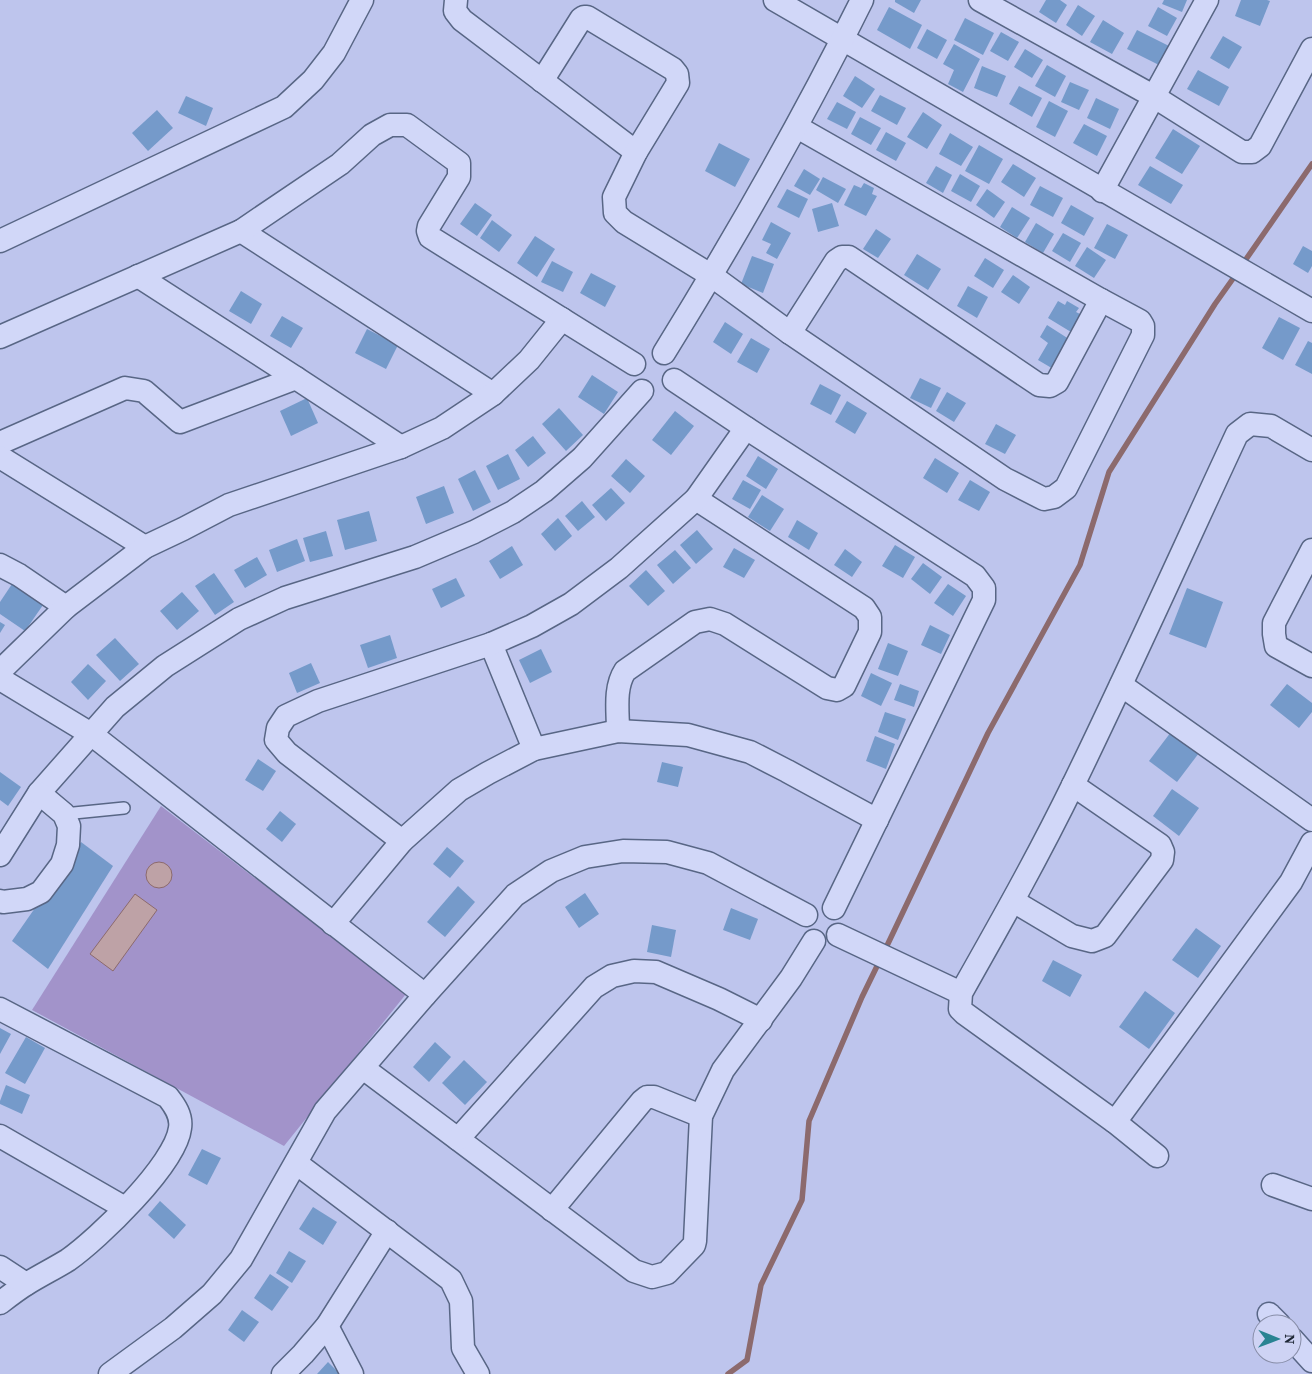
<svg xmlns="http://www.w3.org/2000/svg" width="1312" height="1374" font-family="'Source Serif 4',serif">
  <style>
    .green { fill: #a293ca }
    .water { fill: #bea2a6; stroke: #8c6a6d }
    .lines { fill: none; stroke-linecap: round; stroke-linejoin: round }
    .stream { stroke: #8c6a6d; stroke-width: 5.5 }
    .building { fill: #759aca }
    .service-casing { stroke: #586685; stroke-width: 14 }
    .minor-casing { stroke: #586685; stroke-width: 25 }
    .service { stroke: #d1d7f8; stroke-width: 11 }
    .minor { stroke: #d1d7f8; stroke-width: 22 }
  </style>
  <rect width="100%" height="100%" fill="#bec5ed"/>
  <path class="green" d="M 161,806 L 406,994 L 284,1146 L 32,1010 Z"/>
  <g class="water">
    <circle cx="159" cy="875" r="13"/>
    <path d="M 135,894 L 157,910 L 113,971 L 90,954 Z"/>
  </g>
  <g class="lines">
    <g class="stream">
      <path d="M 1242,265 L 1312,164"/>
      <path d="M 884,952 L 988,733 L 1080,565 L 1109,472 L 1215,304 L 1237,273"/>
      <path d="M 728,1374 L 747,1360 L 761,1285 L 802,1200 L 809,1121 L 862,997 L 880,960"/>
    </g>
  </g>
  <g class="building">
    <path d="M 895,0 L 921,0 L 914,13 L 895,2 Z"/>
    <path d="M 1046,0 L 1060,0 L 1067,5 L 1056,23 L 1039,12 Z"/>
    <path d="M 1164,0 L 1187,0 L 1182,12 L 1162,4 Z"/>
    <path d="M 1241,0 L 1267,0 L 1270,1 L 1260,26 L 1235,16 Z"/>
    <path d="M 1078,5 L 1095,16 L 1082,36 L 1066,25 Z"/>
    <path d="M 889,7 L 922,25 L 910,49 L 877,30 Z"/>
    <path d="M 1158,7 L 1177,18 L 1167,36 L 1148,26 Z"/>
    <path d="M 965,18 L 994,33 L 983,55 L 954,40 Z"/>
    <path d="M 1103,20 L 1124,33 L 1112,54 L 1090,42 Z"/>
    <path d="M 927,29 L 947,40 L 937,59 L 917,48 Z"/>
    <path d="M 1137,30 L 1171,47 L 1161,66 L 1127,49 Z"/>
    <path d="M 1001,32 L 1019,42 L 1008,61 L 990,51 Z"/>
    <path d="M 1223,36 L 1242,47 L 1229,69 L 1210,58 Z"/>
    <path d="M 954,44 L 980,59 L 963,92 L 948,84 L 954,70 L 943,64 Z"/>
    <path d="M 1025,49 L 1043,60 L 1032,78 L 1014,67 Z"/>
    <path d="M 1047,65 L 1066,76 L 1055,97 L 1035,86 Z"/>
    <path d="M 982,66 L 1006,76 L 997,97 L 974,88 Z"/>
    <path d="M 1198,70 L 1229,87 L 1219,106 L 1187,89 Z"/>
    <path d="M 855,76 L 875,89 L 862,108 L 843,96 Z"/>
    <path d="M 1070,82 L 1089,90 L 1079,110 L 1061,102 Z"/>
    <path d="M 1019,86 L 1042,98 L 1032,117 L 1009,104 Z"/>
    <path d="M 880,95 L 906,108 L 897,125 L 871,111 Z"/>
    <path d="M 186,96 L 213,108 L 206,126 L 178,113 Z"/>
    <path d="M 1096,98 L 1119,109 L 1110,129 L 1087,118 Z"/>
    <path d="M 1049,101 L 1068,111 L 1055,137 L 1036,127 Z"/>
    <path d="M 837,102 L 856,112 L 847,129 L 827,119 Z"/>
    <path d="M 157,110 L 173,128 L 148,151 L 132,133 Z"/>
    <path d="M 923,112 L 942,125 L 927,149 L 907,137 Z"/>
    <path d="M 860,117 L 881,128 L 871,145 L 851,134 Z"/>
    <path d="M 1084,124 L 1107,136 L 1097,156 L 1073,143 Z"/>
    <path d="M 1173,129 L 1200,146 L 1182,174 L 1155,158 Z"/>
    <path d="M 886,132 L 906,143 L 896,161 L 876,150 Z"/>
    <path d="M 950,133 L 973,147 L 961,166 L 939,154 Z"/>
    <path d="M 719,143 L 750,159 L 735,187 L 705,171 Z"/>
    <path d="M 979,145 L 1003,159 L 989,184 L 965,171 Z"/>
    <path d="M 1013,164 L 1036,178 L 1024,197 L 1001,182 Z"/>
    <path d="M 936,166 L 952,175 L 943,193 L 926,183 Z"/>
    <path d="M 1150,166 L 1183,185 L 1171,204 L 1138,185 Z"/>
    <path d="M 804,169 L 820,179 L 810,195 L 794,186 Z"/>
    <path d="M 960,174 L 980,186 L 971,202 L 951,191 Z"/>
    <path d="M 823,177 L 846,189 L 838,203 L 816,190 Z"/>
    <path d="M 864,183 L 874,188 L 872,194 L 877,196 L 866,216 L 844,205 L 854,185 L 861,188 Z"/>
    <path d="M 1040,186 L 1063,198 L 1053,217 L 1030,205 Z"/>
    <path d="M 787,189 L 808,199 L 799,218 L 777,207 Z"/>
    <path d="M 987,189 L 1005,202 L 994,218 L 976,205 Z"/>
    <path d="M 475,203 L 492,215 L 477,236 L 460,224 Z"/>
    <path d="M 832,203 L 839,226 L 818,232 L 812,209 Z"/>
    <path d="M 1071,205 L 1094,218 L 1084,236 L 1061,223 Z"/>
    <path d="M 1012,207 L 1030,218 L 1017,238 L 1000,227 Z"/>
    <path d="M 492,220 L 512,235 L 499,252 L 480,238 Z"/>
    <path d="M 771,222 L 791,233 L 777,259 L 766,253 L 771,244 L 762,240 Z"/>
    <path d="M 1036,223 L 1054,234 L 1043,253 L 1025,242 Z"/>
    <path d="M 1107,224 L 1128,235 L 1115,259 L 1094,248 Z"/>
    <path d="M 876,229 L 891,239 L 878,258 L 863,249 Z"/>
    <path d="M 1063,233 L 1081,243 L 1070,262 L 1052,251 Z"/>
    <path d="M 535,236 L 555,249 L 537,277 L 517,263 Z"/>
    <path d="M 1303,246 L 1312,251 L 1312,266 L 1308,273 L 1293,264 Z"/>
    <path d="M 1087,247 L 1106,260 L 1094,278 L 1075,266 Z"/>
    <path d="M 917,254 L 941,269 L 928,290 L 904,275 Z"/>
    <path d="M 752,256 L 774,264 L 763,293 L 741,284 Z"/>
    <path d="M 985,258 L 1004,270 L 993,288 L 974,276 Z"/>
    <path d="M 552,261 L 573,272 L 563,292 L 541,282 Z"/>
    <path d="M 591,273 L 616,286 L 605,307 L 580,293 Z"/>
    <path d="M 1013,275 L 1030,287 L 1019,304 L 1001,292 Z"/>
    <path d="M 968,286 L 988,297 L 977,318 L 957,306 Z"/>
    <path d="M 241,291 L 262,304 L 251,324 L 229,311 Z"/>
    <path d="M 1058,301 L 1065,305 L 1067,301 L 1079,308 L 1076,312 L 1082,315 L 1071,332 L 1048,318 Z"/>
    <path d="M 282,316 L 303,328 L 291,348 L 270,336 Z"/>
    <path d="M 1279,317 L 1300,328 L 1283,360 L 1262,348 Z"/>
    <path d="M 725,322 L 743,334 L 731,354 L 713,342 Z"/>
    <path d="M 1047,325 L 1072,341 L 1055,370 L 1038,360 L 1048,343 L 1040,337 Z"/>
    <path d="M 367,329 L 398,345 L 386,369 L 355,353 Z"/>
    <path d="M 751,338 L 770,349 L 757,373 L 737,362 Z"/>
    <path d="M 1308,341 L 1312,343 L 1312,374 L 1295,365 Z"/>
    <path d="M 592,375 L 618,392 L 604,414 L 578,397 Z"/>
    <path d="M 920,378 L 941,388 L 931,408 L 910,398 Z"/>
    <path d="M 820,384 L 841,395 L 831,415 L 810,404 Z"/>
    <path d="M 947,392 L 966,403 L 954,422 L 936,411 Z"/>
    <path d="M 307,398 L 318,423 L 291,436 L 280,411 Z"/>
    <path d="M 847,401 L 867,413 L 855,434 L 835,422 Z"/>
    <path d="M 559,408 L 583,435 L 566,451 L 542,424 Z"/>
    <path d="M 675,411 L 694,426 L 671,455 L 652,440 Z"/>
    <path d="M 996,424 L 1016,435 L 1005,454 L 985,444 Z"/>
    <path d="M 533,436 L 546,453 L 528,467 L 515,450 Z"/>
    <path d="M 508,454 L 520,479 L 498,490 L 486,466 Z"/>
    <path d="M 758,456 L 778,469 L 766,489 L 746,476 Z"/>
    <path d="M 935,458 L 959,473 L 947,493 L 923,478 Z"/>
    <path d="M 626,459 L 645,476 L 630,493 L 611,476 Z"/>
    <path d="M 475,470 L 491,502 L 473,511 L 458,479 Z"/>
    <path d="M 743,480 L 761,490 L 750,509 L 732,499 Z"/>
    <path d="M 970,480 L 990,492 L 979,511 L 958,500 Z"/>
    <path d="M 444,486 L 454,513 L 426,524 L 416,497 Z"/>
    <path d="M 611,488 L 625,503 L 606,521 L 592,505 Z"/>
    <path d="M 762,495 L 784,509 L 770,531 L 748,517 Z"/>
    <path d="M 582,501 L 595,517 L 578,531 L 565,516 Z"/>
    <path d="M 369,511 L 377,541 L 345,550 L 337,520 Z"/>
    <path d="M 558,518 L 572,536 L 555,551 L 541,534 Z"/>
    <path d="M 797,520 L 818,533 L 809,550 L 788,537 Z"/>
    <path d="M 697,530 L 713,549 L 696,564 L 680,545 Z"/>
    <path d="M 326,531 L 333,556 L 310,562 L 303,538 Z"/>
    <path d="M 297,539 L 305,561 L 277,572 L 269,550 Z"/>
    <path d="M 895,545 L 915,557 L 903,578 L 882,566 Z"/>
    <path d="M 512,546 L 523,565 L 500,579 L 489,561 Z"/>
    <path d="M 734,548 L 755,560 L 744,578 L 723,567 Z"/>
    <path d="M 845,549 L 862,562 L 852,577 L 834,565 Z"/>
    <path d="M 675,550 L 691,568 L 673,584 L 657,565 Z"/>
    <path d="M 257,557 L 267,575 L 245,588 L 234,570 Z"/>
    <path d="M 923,563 L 942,577 L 930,594 L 911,579 Z"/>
    <path d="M 646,570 L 665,591 L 648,606 L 629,586 Z"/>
    <path d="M 214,573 L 234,602 L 215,615 L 195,586 Z"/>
    <path d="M 456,578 L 465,596 L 441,608 L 432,589 Z"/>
    <path d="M 12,584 L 43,605 L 25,631 L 0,614 L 0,602 Z"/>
    <path d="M 948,584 L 966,596 L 953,616 L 934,603 Z"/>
    <path d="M 1187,588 L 1223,602 L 1206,648 L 1169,634 Z"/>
    <path d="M 182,592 L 199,611 L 177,630 L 160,611 Z"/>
    <path d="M 0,622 L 5,625 L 0,633 Z"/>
    <path d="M 930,625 L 950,635 L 941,654 L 921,645 Z"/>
    <path d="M 390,635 L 397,658 L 368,668 L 360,645 Z"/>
    <path d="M 115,638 L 139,664 L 120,681 L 96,655 Z"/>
    <path d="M 888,643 L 908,651 L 898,676 L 878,669 Z"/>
    <path d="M 541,649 L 552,672 L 530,683 L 519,660 Z"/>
    <path d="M 311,663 L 320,683 L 297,693 L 289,673 Z"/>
    <path d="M 88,664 L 106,681 L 88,700 L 71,682 Z"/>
    <path d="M 871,673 L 892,683 L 881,706 L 861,696 Z"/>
    <path d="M 900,684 L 919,691 L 914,707 L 894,700 Z"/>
    <path d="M 1287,684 L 1312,703 L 1312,712 L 1299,728 L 1270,705 Z"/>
    <path d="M 885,712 L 906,719 L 898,740 L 878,732 Z"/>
    <path d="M 1174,728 L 1202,749 L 1177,782 L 1149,761 Z"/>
    <path d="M 875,736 L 895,744 L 886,769 L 866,761 Z"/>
    <path d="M 258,759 L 276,771 L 263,791 L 245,780 Z"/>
    <path d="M 662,762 L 683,767 L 678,787 L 657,782 Z"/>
    <path d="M 0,772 L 21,787 L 8,806 L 0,800 Z"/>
    <path d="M 1172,789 L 1199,808 L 1179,836 L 1153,816 Z"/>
    <path d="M 280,811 L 296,824 L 282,842 L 266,829 Z"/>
    <path d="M 81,842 L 113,866 L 48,969 L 12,941 Z"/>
    <path d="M 447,847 L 464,861 L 450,878 L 433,864 Z"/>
    <path d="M 458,886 L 475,902 L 445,937 L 427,922 Z"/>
    <path d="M 585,893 L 599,914 L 579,928 L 565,907 Z"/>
    <path d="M 731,908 L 758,919 L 750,940 L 723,930 Z"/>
    <path d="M 652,925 L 676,930 L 671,957 L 647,952 Z"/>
    <path d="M 1196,928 L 1221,946 L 1198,978 L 1172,960 Z"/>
    <path d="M 1053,960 L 1082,975 L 1070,997 L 1042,981 Z"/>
    <path d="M 1145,991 L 1175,1013 L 1149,1049 L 1119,1027 Z"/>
    <path d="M 0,1028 L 11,1034 L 0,1054 Z"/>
    <path d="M 26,1037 L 45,1048 L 25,1084 L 5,1073 Z"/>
    <path d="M 435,1042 L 451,1057 L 429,1082 L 413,1067 Z"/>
    <path d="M 464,1060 L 487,1082 L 465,1105 L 442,1083 Z"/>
    <path d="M 6,1085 L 30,1095 L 22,1114 L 0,1104 L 0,1101 Z"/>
    <path d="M 202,1149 L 221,1158 L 207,1185 L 188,1175 Z"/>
    <path d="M 160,1201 L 186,1225 L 174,1239 L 148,1215 Z"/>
    <path d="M 313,1207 L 337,1222 L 323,1245 L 299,1229 Z"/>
    <path d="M 289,1251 L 306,1261 L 292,1283 L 276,1273 Z"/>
    <path d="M 270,1274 L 289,1287 L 272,1311 L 254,1298 Z"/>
    <path d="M 242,1310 L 259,1322 L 244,1342 L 228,1330 Z"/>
    <path d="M 328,1362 L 340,1374 L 317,1374 Z"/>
  </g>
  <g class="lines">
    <g class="service-casing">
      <path id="service" d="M 64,814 L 124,808"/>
    </g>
    <g class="minor-casing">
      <g id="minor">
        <path d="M 456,0 L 455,11 L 462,20 L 636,152"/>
        <path d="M 775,0 L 1312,311"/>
        <path d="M 980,0 L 1153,96 L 1242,152 L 1252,152 L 1260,146 L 1312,49"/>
        <path d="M 542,81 L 581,19 L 584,17 L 587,17 L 673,69 L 677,74 L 678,83 L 636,152 L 614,197 L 615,213 L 624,222 L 712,276 L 790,333 L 1005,479 L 1044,499 L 1054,497 L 1066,488 L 1143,335 L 1143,326 L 1140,321 L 1101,300"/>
        <path d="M 1102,191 L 1207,0"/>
        <path d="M 241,231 L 493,394"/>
        <path d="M 0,241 L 284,107 L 313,80 L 334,53 L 362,0"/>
        <path d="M 138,276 L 296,378 L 401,447"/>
        <path d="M 790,333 L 836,261 L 842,257 L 849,257 L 1039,385 L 1050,386 L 1057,382 L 1101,300 L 797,127"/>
        <path d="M 0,337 L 241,231 L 340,164 L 372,135 L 390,125 L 407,125 L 459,163 L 459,177 L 429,226 L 428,231 L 430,237 L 634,364"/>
        <path d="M 664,353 C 735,238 802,121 862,0"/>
        <path d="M 674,380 L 746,428 L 975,576 L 984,588 L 984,600 L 834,908"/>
        <path d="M 0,443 L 125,388 L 144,391 L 180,422 L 296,378"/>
        <path d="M 0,457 L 145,547"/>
        <path d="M 1312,550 L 1274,623 L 1274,634 L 1276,646 L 1312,666"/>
        <path d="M 0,565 L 19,575 L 66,607"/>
        <path d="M 491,644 L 534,749"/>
        <path d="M 0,671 L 66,607 L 145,547 L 183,529 L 229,505 L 401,447 L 442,428 L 493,394 L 529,360 L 562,319"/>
        <path d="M 0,679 L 91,734 L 425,995"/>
        <path d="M 1121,685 L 1312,820"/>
        <path d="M 618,731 C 618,711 614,688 625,671 L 695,622 L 710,619 L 725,624 L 827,688 L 837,690 L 844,686 L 870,632 L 870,617 L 864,608 L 696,499"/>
        <path d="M 402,841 L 287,753 L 276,740 L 278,728 L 286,716 L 318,701 L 491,644 L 532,626 L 571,604 L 619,568 L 696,499 L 746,428"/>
        <path d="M 0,855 L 39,793 L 115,707 L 165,666 L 239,619 L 285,598 L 415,557 L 474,532 L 513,512 L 544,491 L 582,458 L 642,391"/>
        <path d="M 0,901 L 3,902 L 27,899 L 41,892 L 62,864 L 68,845 L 69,826 L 64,814 L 39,793"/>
        <path d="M 1013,901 L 1072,936 L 1092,941 L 1105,936 L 1162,860 L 1163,852 L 1160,845 L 1073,785"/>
        <path d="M 333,924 L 402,841 L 459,790 L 488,773 L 534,749 L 618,731 L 688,735 L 750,752 L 787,771 L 877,820"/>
        <path d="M 838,935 L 961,993"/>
        <path d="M 0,1009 L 168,1097 C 175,1106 182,1116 180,1128 C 176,1164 98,1239 68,1260 C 55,1268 41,1275 28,1283 C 18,1289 9,1296 0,1303"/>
        <path d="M 363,1068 L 634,1271 L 652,1277 L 667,1273 L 694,1245 L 695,1241 L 701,1116 L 723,1070 L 791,978 L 814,941"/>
        <path d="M 1115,1122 L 1291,882 L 1312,843"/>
        <path d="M 0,1136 L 125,1208"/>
        <path d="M 458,1139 L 594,987 L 612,976 L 634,971 L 656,972 L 719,999 L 761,1020"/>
        <path d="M 1157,1156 L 1115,1122 L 964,1013 L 960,1009 L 961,993 C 1000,924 1039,855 1074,783 C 1130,668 1183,550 1237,434 L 1250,424 L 1271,426 L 1312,450"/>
        <path d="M 296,1163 L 451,1280 L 461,1301 L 463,1348 L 478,1374"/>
        <path d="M 1273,1185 L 1312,1199"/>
        <path d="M 552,1210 L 642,1101 L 647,1097 L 654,1097 L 701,1116"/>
        <path d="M 0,1267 L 26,1284"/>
        <path d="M 1269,1314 L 1279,1324"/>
        <path d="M 327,1326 L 352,1374"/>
        <path d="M 1292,1339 L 1312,1361"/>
        <path d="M 110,1374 L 173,1328 L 212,1294 L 241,1259 L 325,1111 L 425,995 L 515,895 L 551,871 L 585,857 L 623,851 L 667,852 L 708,863 L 806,915"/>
        <path d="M 283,1374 L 303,1354 L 327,1326 L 387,1231"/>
      </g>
    </g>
    <use href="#service" class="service"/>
    <use href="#minor" class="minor"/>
  </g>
  <g transform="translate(1277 1339) rotate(91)"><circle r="24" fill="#ced3f4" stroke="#878da7"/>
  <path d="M0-4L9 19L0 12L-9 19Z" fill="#298392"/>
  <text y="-8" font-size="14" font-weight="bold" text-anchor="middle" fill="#1c2534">N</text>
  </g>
</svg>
